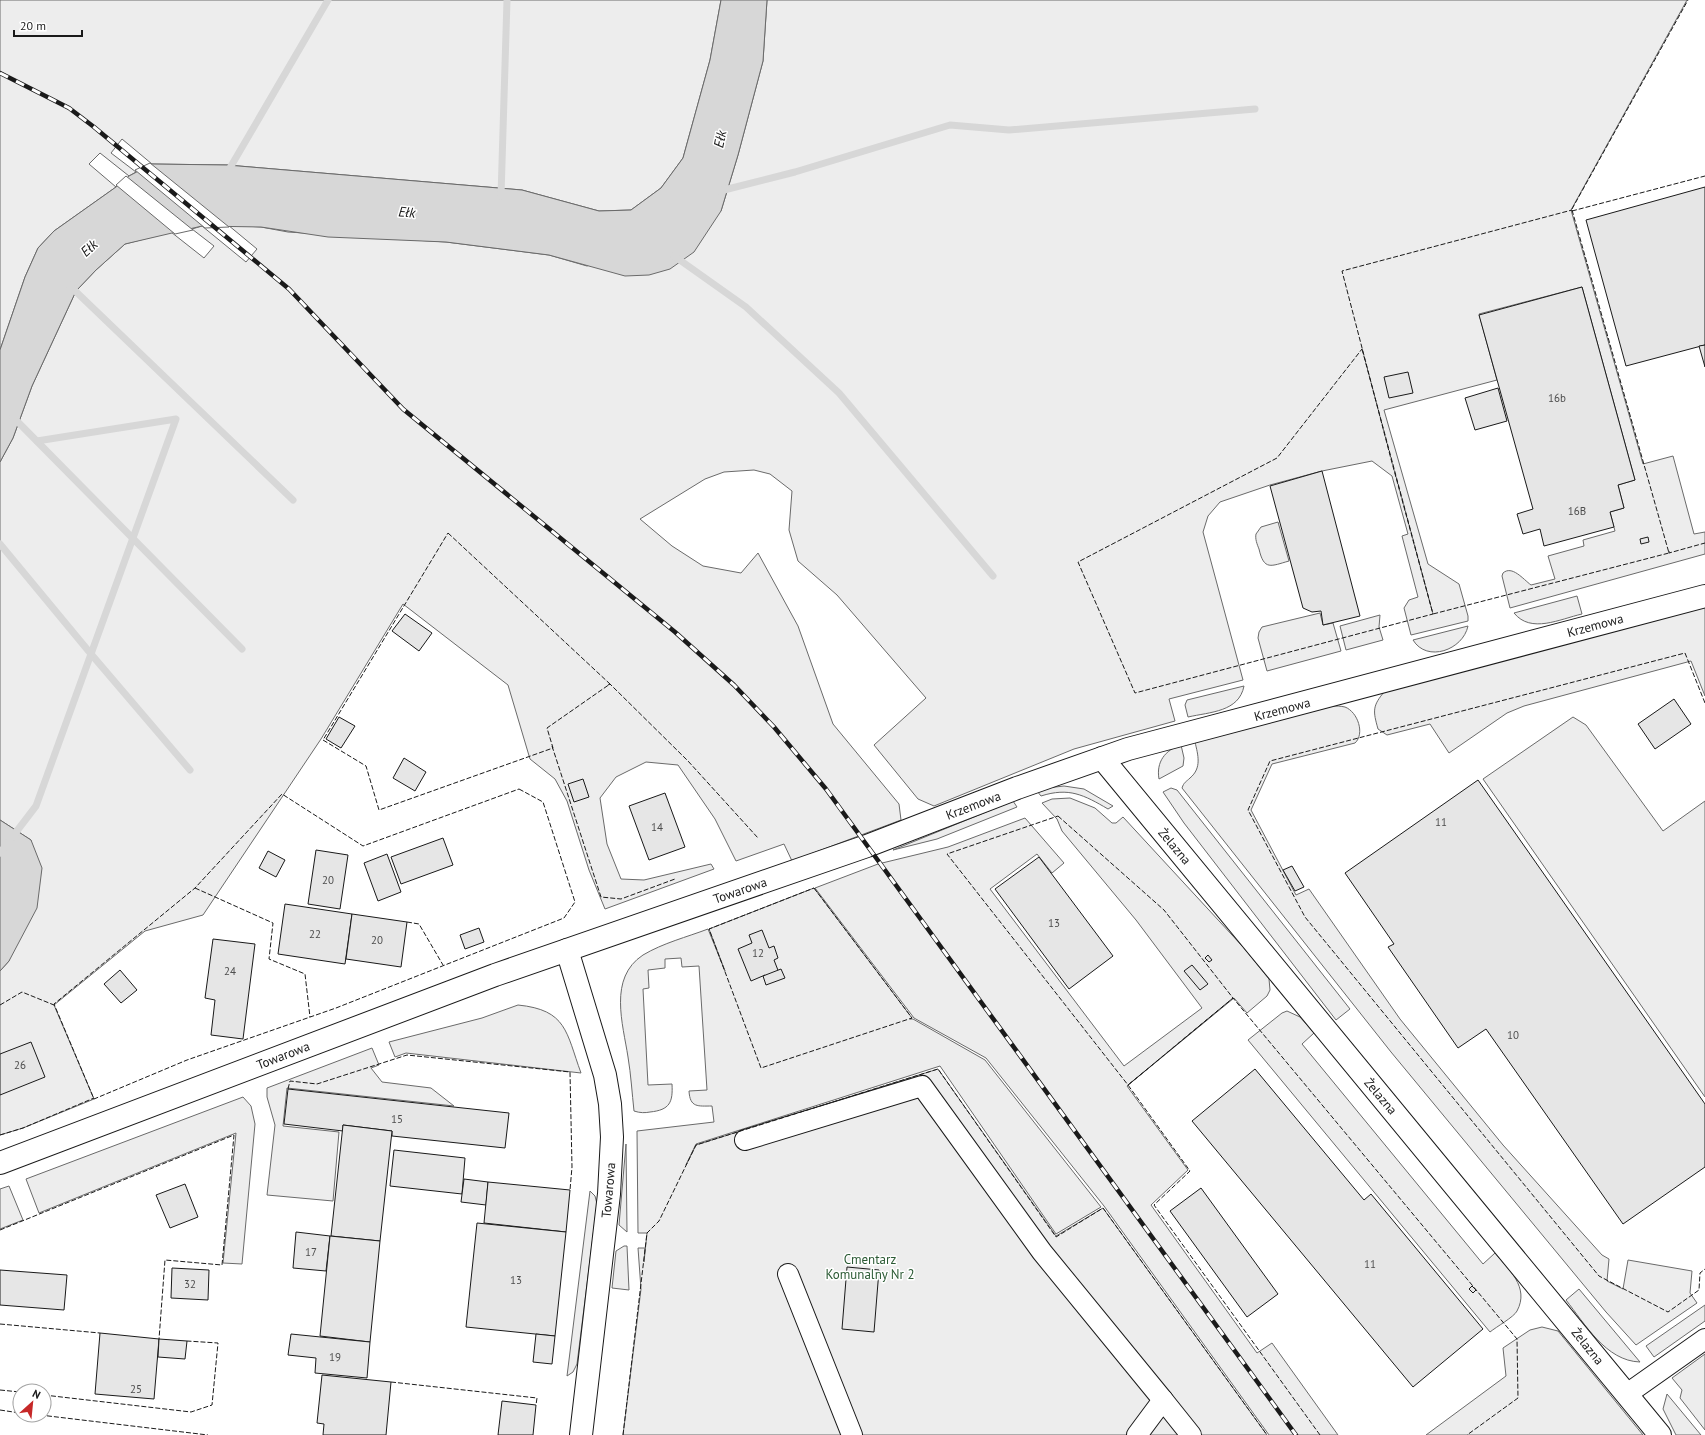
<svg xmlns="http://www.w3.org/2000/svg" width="1705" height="1435" font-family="'PT Sans',sans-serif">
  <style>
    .green { fill: #ededed; stroke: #6a6a6a }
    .water { fill: #d7d7d7; stroke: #6a6a6a }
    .pier { fill: #fff; stroke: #6a6a6a }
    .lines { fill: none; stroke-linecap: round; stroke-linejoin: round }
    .stream { stroke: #d7d7d7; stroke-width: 7 }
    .building { fill: #e6e6e6; stroke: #1a1a1a }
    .street-casing { stroke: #1a1a1a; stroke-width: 22 }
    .secondary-casing { stroke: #1a1a1a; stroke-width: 24 }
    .street { stroke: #fff; stroke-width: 20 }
    .secondary { stroke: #fff; stroke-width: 22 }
    .rail-casing { stroke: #1a1a1a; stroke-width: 4.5 }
    .rail { stroke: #fff; stroke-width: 3; stroke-dasharray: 9; stroke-linecap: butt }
    .fence { stroke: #1a1a1a; stroke-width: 1; stroke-dasharray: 5 2; stroke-linecap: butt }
    .labels { text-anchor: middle; stroke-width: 3; stroke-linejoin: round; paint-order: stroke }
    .number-label { font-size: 11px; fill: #4d4d4d }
    .street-label { font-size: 13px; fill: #1a1a1a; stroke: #fff }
    .park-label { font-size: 13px; fill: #2b5a34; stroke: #fff }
    .water-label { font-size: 14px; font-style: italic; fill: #1a1a1a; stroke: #fff }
  </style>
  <rect width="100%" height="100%" fill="#fff"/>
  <g class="green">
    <path d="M 0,0 L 721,0 L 710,60 L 683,158 L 661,188 L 631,210 L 599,211 L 522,190 L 227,165 L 152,164 L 122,139 L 111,153 L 136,172 L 129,176 L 100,153 L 89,164 L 116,187 L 54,231 L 38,248 L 25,277 L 0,350 Z"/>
    <path d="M 767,0 L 1687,0 L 1571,210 L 1643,464 L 1673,456 L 1694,534 L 1705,532 L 1705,554 L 1510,608 L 1502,576 L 1503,573 C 1512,565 1523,579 1531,585 L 1555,579 L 1548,556 L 1584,546 L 1583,540 L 1615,531 L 1610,512 L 1624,508 L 1618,485 L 1635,480 L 1582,287 L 1479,314 L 1497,380 L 1384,410 L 1428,564 L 1459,584 L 1468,616 L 1468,621 L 1411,635 L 1404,608 L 1409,600 L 1418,597 L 1402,536 L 1408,534 L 1392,476 L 1372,461 L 1322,471 L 1270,485 L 1220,502 L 1208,516 L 1203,532 L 1243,680 L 1169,699 L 1175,721 L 1074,749 L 934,806 L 918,799 L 874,745 L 926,698 L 837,595 L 798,561 L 789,530 L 792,491 L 770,474 L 754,470 L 724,472 L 705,479 L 640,519 L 672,546 L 703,566 L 741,573 L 758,553 L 798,626 L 833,724 L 899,804 L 901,820 L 792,861 L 784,844 L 736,861 L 715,819 L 678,765 L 646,762 L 616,777 L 600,798 L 607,844 L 621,879 L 644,880 L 711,864 L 714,869 L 605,909 L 589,870 L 567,801 L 555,779 L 530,759 L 508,685 L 403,604 L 321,739 L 203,915 L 145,931 L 54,1005 L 94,1099 L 23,1128 L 0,1135 L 0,971 L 9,961 L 31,840 L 0,820 L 0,462 L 13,438 L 32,386 L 76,291 L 96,270 L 125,244 L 171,232 L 204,258 L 214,246 L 192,229 L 202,226 L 246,262 L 257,249 L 228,225 L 261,227 L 288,232 L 446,242 L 549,255 L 587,266 L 721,211 L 738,155 L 763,61 Z"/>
    <path d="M 1278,522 L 1289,561 C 1271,566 1264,571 1259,549 C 1257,544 1255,539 1256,534 L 1261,527 Z"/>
    <path d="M 1577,596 L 1582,614 C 1560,619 1531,634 1514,613 Z"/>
    <path d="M 1705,606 L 1705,696 L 1691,661 L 1524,706 L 1507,713 L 1449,753 L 1430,724 L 1387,735 L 1378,729 C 1373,711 1372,706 1385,691 Z"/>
    <path d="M 1320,613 L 1323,625 L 1333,623 L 1341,651 L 1267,671 L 1258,638 L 1259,632 L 1262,627 Z"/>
    <path d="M 1380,615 L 1379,627 L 1383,640 L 1346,650 L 1340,626 Z"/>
    <path d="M 1468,626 C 1463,650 1427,663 1413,640 Z"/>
    <path d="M 1244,686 C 1239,712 1210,712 1188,717 L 1185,705 L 1187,700 Z"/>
    <path d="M 1332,706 C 1336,706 1341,706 1345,707 C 1358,712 1365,734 1355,743 L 1272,764 L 1251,810 L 1296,895 L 1309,889 L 1400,1019 L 1503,1145 L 1602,1255 L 1609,1259 L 1607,1281 L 1623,1289 L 1628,1260 L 1692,1271 L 1690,1293 L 1697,1303 L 1636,1345 L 1606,1312 L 1391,1052 L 1182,788 C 1184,782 1186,782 1190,778 C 1202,768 1198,755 1195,742 Z"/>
    <path d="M 1573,717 L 1586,725 L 1663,831 L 1705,801 L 1705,1097 L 1483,779 Z"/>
    <path d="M 1181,745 L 1184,758 L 1183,766 L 1159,779 C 1156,762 1165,750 1181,745 Z"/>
    <path d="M 1064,786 L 1084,789 L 1113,806 L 1108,809 C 1084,795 1069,787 1041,796 L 1037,791 L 1047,788 Z"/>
    <path d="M 1171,788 L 1177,790 L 1350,1009 L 1336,1020 L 1184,823 L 1163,792 Z"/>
    <path d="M 1070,798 L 1095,808 L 1112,823 L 1116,823 L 1123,817 L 1244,948 L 1269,979 L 1270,990 L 1267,996 L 1247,1013 L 1234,998 L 1127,1086 L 1188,1170 L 1151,1205 L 1257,1353 L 1272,1343 L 1338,1435 L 1269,1435 L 1104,1206 L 986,1058 L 914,1018 L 815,888 L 878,864 L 948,847 L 1025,818 L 1064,863 L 1052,873 L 1037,854 L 990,889 L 1124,1066 L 1202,1008 L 1136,920 L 1062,831 L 1057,819 L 1042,803 L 1052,799 Z"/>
    <path d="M 1013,801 L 1017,807 L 937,839 L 893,850 Z"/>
    <path d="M 814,888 L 912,1018 L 910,1019 L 913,1019 L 985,1060 L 1101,1207 L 1056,1234 L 940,1066 L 696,1144 L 686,1165 L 696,1145 L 938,1069 L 1056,1236 L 1103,1208 L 1267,1435 L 623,1435 L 641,1289 L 638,1248 L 645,1248 L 644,1262 L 647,1233 L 638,1233 L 637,1131 L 714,1122 L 712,1106 C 698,1106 690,1108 689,1091 L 707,1090 L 699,966 L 682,967 L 681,958 L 665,959 L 665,968 L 648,970 L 649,988 L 643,989 L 648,1085 L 672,1084 C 673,1102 670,1110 650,1112 C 645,1113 640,1113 634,1111 C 632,1093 631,1075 628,1057 C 623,1024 608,978 643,955 C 663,943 687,937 708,929 L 725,971 L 709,929 Z"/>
    <path d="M 518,1005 C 567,1010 566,1032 581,1073 L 406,1053 L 395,1057 L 389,1042 L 482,1018 Z"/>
    <path d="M 1287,1011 L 1300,1017 L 1314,1033 L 1302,1044 L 1483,1264 L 1495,1253 C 1508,1269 1530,1287 1517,1311 C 1514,1317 1496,1327 1490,1332 L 1248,1040 L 1282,1013 Z"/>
    <path d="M 372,1048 L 379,1065 L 371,1068 L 382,1082 L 431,1088 L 454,1106 L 287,1088 L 283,1126 L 339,1132 L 333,1201 L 267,1195 L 275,1125 L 267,1097 L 267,1088 Z"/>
    <path d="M 243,1097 L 251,1106 L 255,1124 L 242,1264 L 223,1263 L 236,1133 L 39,1213 L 26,1179 Z"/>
    <path d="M 626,1144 L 627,1232 L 619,1225 Z"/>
    <path d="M 9,1186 L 23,1220 L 0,1229 L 0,1189 Z"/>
    <path d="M 590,1191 L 595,1196 L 597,1204 L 577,1364 L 573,1372 L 567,1376 Z"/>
    <path d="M 624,1246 L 627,1246 L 629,1290 L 612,1288 L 616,1251 Z"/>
    <path d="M 1579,1289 L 1640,1362 C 1606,1361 1585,1324 1566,1300 Z"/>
    <path d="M 1705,1305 L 1705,1321 L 1654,1357 L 1646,1346 Z"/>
    <path d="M 1542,1327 L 1558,1331 L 1643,1435 L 1426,1435 L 1506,1376 L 1503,1348 L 1530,1330 Z"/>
    <path d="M 1705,1354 L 1705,1430 L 1680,1398 L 1682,1390 L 1672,1378 Z"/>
    <path d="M 1667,1394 L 1701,1435 L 1676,1435 L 1663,1409 Z"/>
  </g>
  <g class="water">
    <path d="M 721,0 L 767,0 L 763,61 L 738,155 L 721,211 L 694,252 L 670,269 L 649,275 L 625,276 L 549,255 L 446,242 L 328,237 L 261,227 L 202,226 L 125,244 L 96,270 L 76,291 L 32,386 L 13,438 L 0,462 L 0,350 L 25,277 L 38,248 L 54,231 L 116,187 L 129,176 L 152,164 L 227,165 L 522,190 L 599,211 L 631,210 L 661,188 L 683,158 L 710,60 Z"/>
    <path d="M 0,820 L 31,840 L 42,868 L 37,908 L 9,961 L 0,971 Z"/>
  </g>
  <g class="pier">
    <path d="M 150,163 L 229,227 L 205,228 L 135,170 Z"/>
    <path d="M 126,176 L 193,230 L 175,234 L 116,185 Z"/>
  </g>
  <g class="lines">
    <g class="stream">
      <path d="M 227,173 L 328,0"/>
      <path d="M 720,191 L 795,172 L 950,125 L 1009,130 L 1255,109"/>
      <path d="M 501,196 L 507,0"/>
      <path d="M 674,256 L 746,307 L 839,393 L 993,576"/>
      <path d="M 69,285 L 293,500"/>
      <path d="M 13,417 L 242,649"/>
      <path d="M 0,544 L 91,654 L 190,770"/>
      <path d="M 0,853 L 36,806 L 176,419 L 37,441"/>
    </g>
  </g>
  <g class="building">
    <path d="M 1705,187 L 1705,345 L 1626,366 L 1586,220 Z"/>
    <path d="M 1582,287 L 1635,480 L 1618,485 L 1624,508 L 1610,512 L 1614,527 L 1544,546 L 1540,529 L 1523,534 L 1517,514 L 1533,509 L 1479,315 Z"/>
    <path d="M 1705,345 L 1705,367 L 1699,346 Z"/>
    <path d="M 1408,372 L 1413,393 L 1389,398 L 1384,377 Z"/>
    <path d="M 1498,388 L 1507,421 L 1475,430 L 1465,398 Z"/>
    <path d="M 1322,471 L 1360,616 L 1323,625 L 1321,611 L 1312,612 L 1303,608 L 1270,486 Z"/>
    <path d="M 1648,537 L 1649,542 L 1641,544 L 1640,539 Z"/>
    <path d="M 405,614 L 432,633 L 419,651 L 392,631 Z"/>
    <path d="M 1674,699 L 1691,724 L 1655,749 L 1638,724 Z"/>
    <path d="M 339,717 L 355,726 L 341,748 L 326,739 Z"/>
    <path d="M 404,758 L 426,772 L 415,791 L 393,778 Z"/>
    <path d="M 583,779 L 589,797 L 574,802 L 568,784 Z"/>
    <path d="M 1478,780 L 1705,1104 L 1705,1167 L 1623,1224 L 1486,1029 L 1458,1048 L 1388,947 L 1394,944 L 1345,873 Z"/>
    <path d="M 665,793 L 685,847 L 649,860 L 629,806 Z"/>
    <path d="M 443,838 L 453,865 L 401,884 L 391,857 Z"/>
    <path d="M 316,850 L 348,855 L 340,909 L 308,904 Z"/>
    <path d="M 268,851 L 285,860 L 276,877 L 259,868 Z"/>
    <path d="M 387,854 L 401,892 L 378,901 L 364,863 Z"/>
    <path d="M 1039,857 L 1113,956 L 1069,989 L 995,889 Z"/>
    <path d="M 1292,866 L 1304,887 L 1295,891 L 1283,870 Z"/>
    <path d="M 285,904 L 352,914 L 345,964 L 278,954 Z"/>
    <path d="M 352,914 L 407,922 L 401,967 L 346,959 Z"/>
    <path d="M 479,928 L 484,942 L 465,949 L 460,935 Z"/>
    <path d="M 762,930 L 769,948 L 774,946 L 778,958 L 774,960 L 781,978 L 768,983 L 765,975 L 751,981 L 738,949 L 752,943 L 749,935 Z"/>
    <path d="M 213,939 L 255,944 L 243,1039 L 211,1035 L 215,1000 L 205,998 Z"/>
    <path d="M 1208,955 L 1212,960 L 1209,962 L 1205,958 Z"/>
    <path d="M 1192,965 L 1208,984 L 1200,990 L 1184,971 Z"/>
    <path d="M 781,969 L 785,978 L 766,985 L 763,976 Z"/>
    <path d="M 120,970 L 137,990 L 121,1003 L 104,984 Z"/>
    <path d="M 31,1042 L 45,1077 L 0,1095 L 0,1054 Z"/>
    <path d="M 1255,1069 L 1364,1200 L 1371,1194 L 1483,1329 L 1413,1387 L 1192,1121 Z"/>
    <path d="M 288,1089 L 509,1113 L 505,1148 L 392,1136 L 392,1131 L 343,1125 L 343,1131 L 284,1124 Z"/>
    <path d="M 343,1125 L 392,1131 L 380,1241 L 331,1236 Z"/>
    <path d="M 394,1150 L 465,1158 L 462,1194 L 390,1186 Z"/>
    <path d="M 464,1179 L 488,1182 L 486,1205 L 461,1202 Z"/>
    <path d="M 488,1182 L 570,1190 L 566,1232 L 484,1223 Z"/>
    <path d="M 185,1184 L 198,1217 L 170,1228 L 156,1195 Z"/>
    <path d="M 1201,1188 L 1278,1294 L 1247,1317 L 1170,1211 Z"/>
    <path d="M 477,1223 L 566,1232 L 555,1336 L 466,1327 Z"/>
    <path d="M 296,1232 L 330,1236 L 326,1271 L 293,1268 Z"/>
    <path d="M 330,1236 L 380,1241 L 370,1342 L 320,1336 Z"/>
    <path d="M 847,1267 L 879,1270 L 874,1332 L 842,1329 Z"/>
    <path d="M 172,1268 L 209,1270 L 208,1300 L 171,1298 Z"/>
    <path d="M 0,1270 L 67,1275 L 64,1310 L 0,1305 Z"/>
    <path d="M 1472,1286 L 1476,1290 L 1473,1293 L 1469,1289 Z"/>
    <path d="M 100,1333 L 159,1339 L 154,1399 L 95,1394 Z"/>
    <path d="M 291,1334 L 370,1342 L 367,1378 L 315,1373 L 316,1358 L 288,1355 Z"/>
    <path d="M 536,1334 L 555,1336 L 552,1364 L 533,1362 Z"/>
    <path d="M 159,1339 L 187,1341 L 185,1359 L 158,1357 Z"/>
    <path d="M 322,1375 L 391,1382 L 386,1435 L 323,1435 L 324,1424 L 317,1423 Z"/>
    <path d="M 502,1401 L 536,1405 L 533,1435 L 498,1435 Z"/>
  </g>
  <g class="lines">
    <g class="street-casing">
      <g id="street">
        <path d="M 745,1140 L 922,1086 L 1042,1252 L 1163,1400"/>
        <path d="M 788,1274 L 852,1435"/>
        <path d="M 1627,1394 L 1705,1339"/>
        <path d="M 1137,1435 L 1163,1400 L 1191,1435"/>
      </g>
    </g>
    <g class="secondary-casing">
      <g id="secondary">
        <path d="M 1102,758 L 1660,1435"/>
        <path d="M 567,950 L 605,1075 L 610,1104 L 612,1137 L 609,1194 L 581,1435"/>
        <path d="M 0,1163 L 495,975 L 867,846 L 1017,788 L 1128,749 L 1705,596"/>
      </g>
    </g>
    <use href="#street" class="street"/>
    <use href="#secondary" class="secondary"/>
    <g class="rail-casing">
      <path id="rail" d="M 0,73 L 69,108 L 94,127 L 289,289 L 403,409 L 675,632 L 734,685 L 774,727 L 826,789 L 1296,1435"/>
    </g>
    <use href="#rail" class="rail"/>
    <g class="fence">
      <path d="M 1572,209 L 1688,0"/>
      <path d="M 1572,210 L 1669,553 L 1433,614 L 1391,459 L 1342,271 Z"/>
      <path d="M 1572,211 L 1705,176"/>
      <path d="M 1362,349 L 1433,614 L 1135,693 L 1078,562 L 1277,458 Z"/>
      <path d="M 448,533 L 610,684 L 547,728 L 553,748 L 379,810 L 366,766 L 323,740 Z"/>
      <path d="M 1669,551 L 1669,553 L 1705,543"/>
      <path d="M 608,685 L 610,684 L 688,761 L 758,838"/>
      <path d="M 1705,703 L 1685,653 L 1270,761 L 1248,810 L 1305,917 L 1599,1276 L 1668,1312 L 1699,1290 L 1700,1273 L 1705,1269"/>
      <path d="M 552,746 L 601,897 L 621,899 L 675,879"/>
      <path d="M 519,789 L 543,802 L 575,902 L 564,918 L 336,1008 L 187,1060 L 94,1099 L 54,1004 L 195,888 L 282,794 L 363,846 Z"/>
      <path d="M 1058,816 L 1164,910 L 1233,998 L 1128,1085 L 947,854 Z"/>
      <path d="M 195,888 L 273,923 L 269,959 L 305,974 L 310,1017"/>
      <path d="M 814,888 L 912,1018 L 761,1068 L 709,929 Z"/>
      <path d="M 407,922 L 419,924 L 443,965"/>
      <path d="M 0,1005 L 22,992 L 54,1005"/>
      <path d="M 288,1089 L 290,1081 L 317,1084 L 407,1055 L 570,1072 L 572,1167 L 570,1190"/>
      <path d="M 0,1135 L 23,1128 L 94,1098"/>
      <path d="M 0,1230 L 234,1135 L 222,1265 L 165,1260 L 159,1339"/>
      <path d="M 0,1324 L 100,1333"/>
      <path d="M 391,1382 L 537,1398 L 536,1405"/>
      <path d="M 0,1390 L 20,1392"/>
      <path d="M 44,1395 L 191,1412 L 212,1405 L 218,1343 L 187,1341"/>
      <path d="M 0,1410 L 20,1413"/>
      <path d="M 40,1415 L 208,1435"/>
      <path d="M 623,1435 L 647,1233 L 659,1221 L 696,1145 L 938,1069 L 1056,1237 L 1103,1208 L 1267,1435"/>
      <path d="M 1320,1435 L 1154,1205 L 1190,1171 L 1128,1085 L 1233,998 L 1517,1339 L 1518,1398 L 1467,1435"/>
    </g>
  </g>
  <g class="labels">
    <g class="number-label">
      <text x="1557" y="402">16b</text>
      <text x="1577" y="515">16B</text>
      <text x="1441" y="826">11</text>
      <text x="657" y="831">14</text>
      <text x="328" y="884">20</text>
      <text x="1054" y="927">13</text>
      <text x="315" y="938">22</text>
      <text x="377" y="944">20</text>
      <text x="758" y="957">12</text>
      <text x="230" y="975">24</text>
      <text x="1513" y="1039">10</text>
      <text x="20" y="1069">26</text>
      <text x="397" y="1123">15</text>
      <text x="311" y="1256">17</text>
      <text x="1370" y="1268">11</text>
      <text x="516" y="1284">13</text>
      <text x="190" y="1288">32</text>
      <text x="335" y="1361">19</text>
      <text x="136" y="1393">25</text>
    </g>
    <g class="street-label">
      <text transform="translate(1595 625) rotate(-15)" y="5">Krzemowa</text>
      <text transform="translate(1282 709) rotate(-15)" y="5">Krzemowa</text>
      <text transform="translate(973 805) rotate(-21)" y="5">Krzemowa</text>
      <text transform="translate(1175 846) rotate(50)" y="5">Żelazna</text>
      <text transform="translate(740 890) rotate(-19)" y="5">Towarowa</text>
      <text transform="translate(283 1055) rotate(-21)" y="5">Towarowa</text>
      <text transform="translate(1381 1096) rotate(50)" y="5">Żelazna</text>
      <text transform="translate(608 1190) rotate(-85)" y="5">Towarowa</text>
      <text transform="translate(1588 1346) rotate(51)" y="5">Żelazna</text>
    </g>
    <g class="park-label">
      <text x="870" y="1264">Cmentarz<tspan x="870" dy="15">Komunalny Nr 2</tspan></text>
    </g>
    <g class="water-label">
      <text transform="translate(720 139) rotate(-78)" y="5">Ełk</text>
      <text transform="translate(407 212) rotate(5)" y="5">Ełk</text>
      <text transform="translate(89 248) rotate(-43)" y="5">Ełk</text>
    </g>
  </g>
  <g transform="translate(32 1403) rotate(27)"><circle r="19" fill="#ffffff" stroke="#a3a3a3"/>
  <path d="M0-3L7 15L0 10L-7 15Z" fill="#c62828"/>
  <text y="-6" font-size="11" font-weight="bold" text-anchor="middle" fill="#1a1a1a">N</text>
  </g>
  <path d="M14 30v6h68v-6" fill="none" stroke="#1a1a1a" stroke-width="2"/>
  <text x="20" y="30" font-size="12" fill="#1a1a1a" stroke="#ffffff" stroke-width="3" paint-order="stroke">20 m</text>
</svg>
